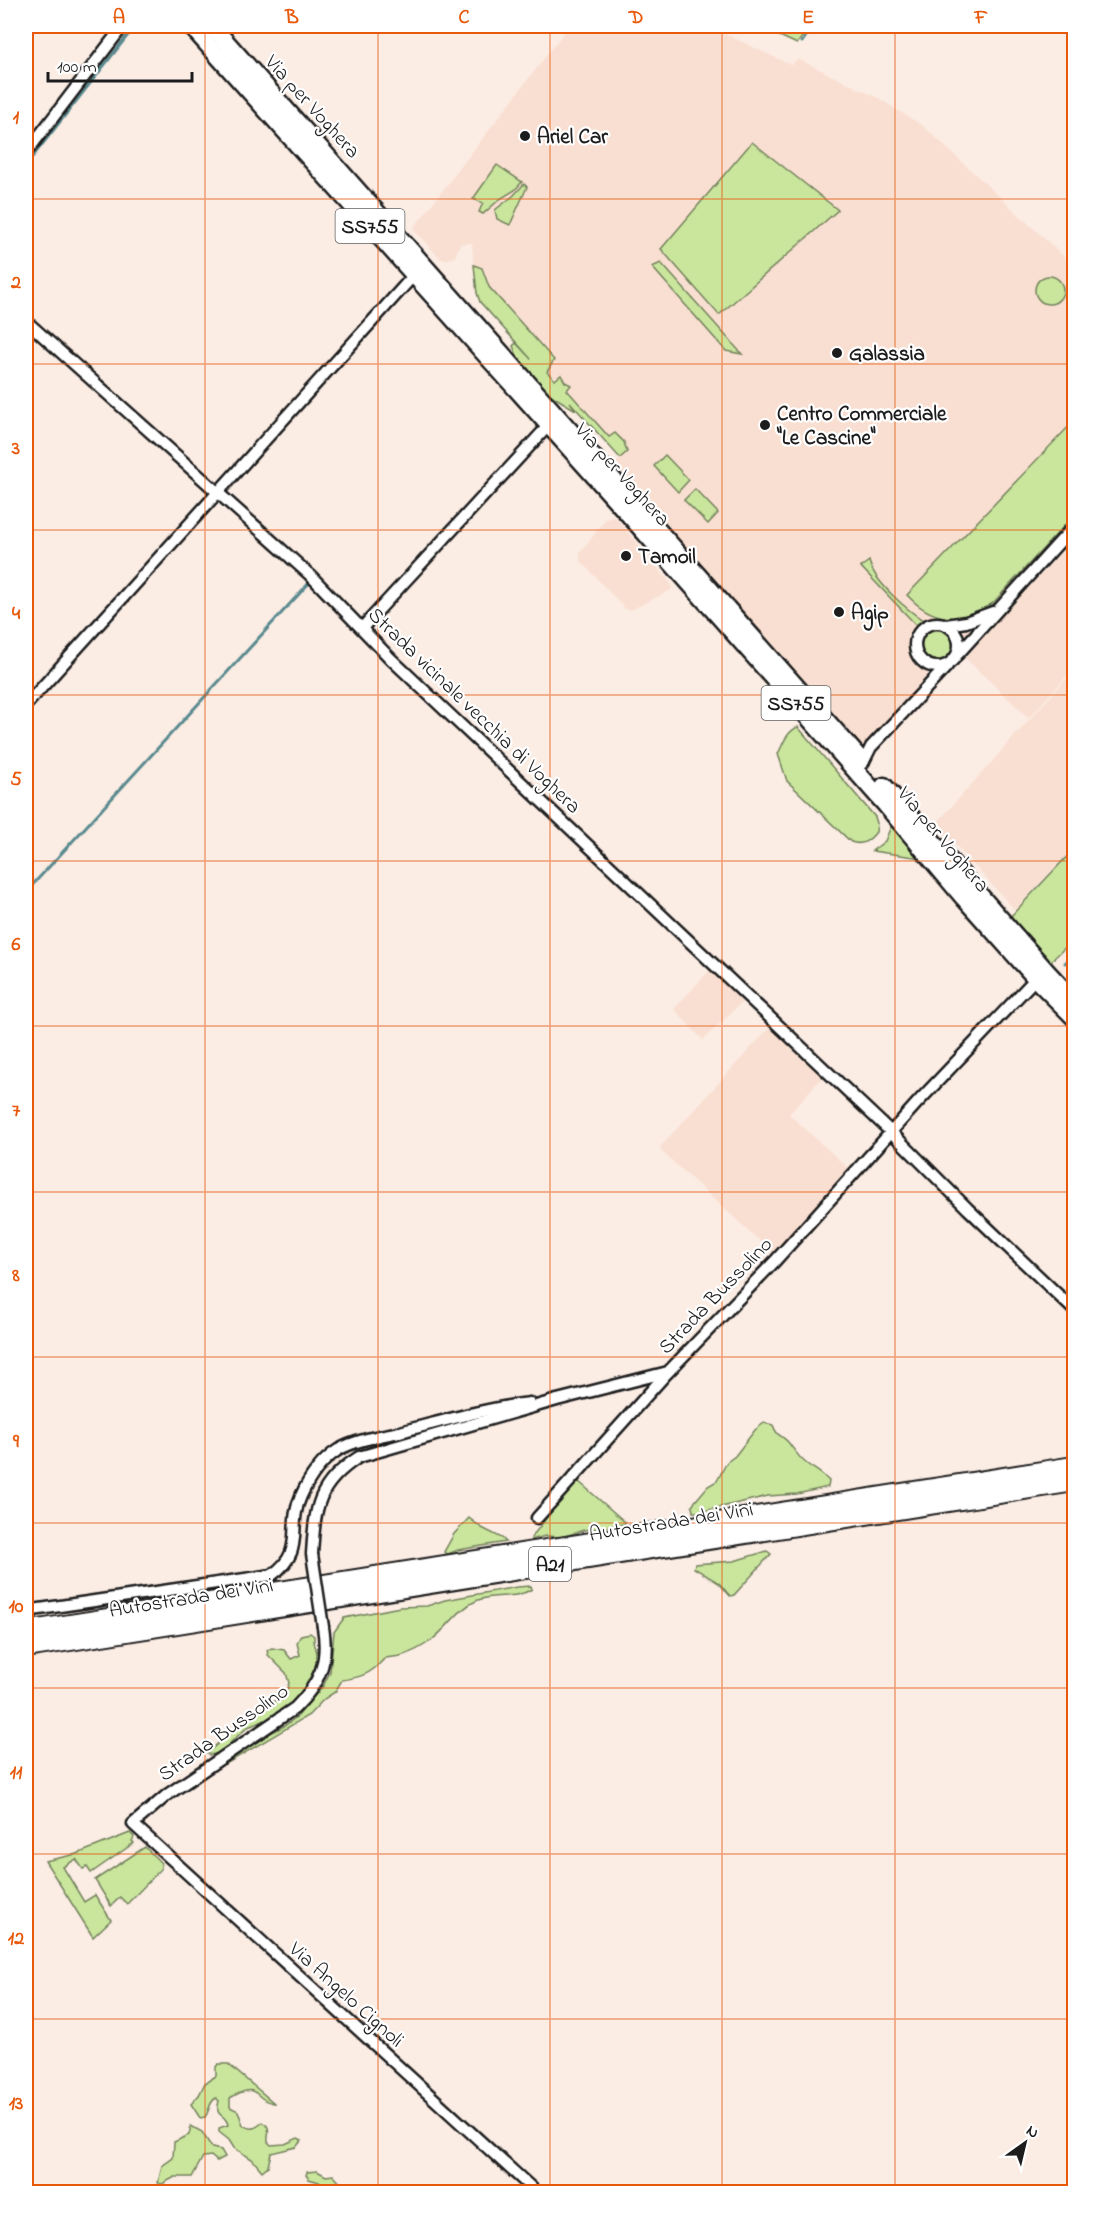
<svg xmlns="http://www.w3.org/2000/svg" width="1100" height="2218" font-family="'Indie Flower',sans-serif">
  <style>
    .built { fill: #f9dfd1 }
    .green { fill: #cae69d; stroke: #73815c; stroke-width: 1.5 }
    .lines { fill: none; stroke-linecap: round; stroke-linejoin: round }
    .stream { stroke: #5a8a8f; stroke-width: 3 }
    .minor-casing { stroke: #1c1c1c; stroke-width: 15 }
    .primary-casing { stroke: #1c1c1c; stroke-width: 21 }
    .motorway-casing { stroke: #1c1c1c; stroke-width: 24 }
    .minor { stroke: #fff; stroke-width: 10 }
    .primary { stroke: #fff; stroke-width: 16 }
    .motorway { stroke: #fff; stroke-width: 20 }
    .minor-bridge-casing { stroke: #1c1c1c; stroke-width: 15; stroke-linecap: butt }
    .minor-bridge { stroke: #fff; stroke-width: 10 }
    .grid { fill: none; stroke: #e8590c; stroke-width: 1.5; stroke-opacity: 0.55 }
    .poi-dot { fill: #1c1c1c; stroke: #fff; stroke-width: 2 }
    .labels { text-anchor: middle; stroke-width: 4.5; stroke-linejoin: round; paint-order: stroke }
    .shield { fill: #fff; stroke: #606060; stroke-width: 1.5 }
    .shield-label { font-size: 20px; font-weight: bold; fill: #1c1c1c }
    .street-label { font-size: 21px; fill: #1c1c1c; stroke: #fff }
    .poi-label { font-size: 21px; font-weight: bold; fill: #1c1c1c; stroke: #fff; text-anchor: start }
    .neatline { fill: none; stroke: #e8590c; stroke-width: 2 }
    .grid-label { font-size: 20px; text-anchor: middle; font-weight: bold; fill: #e8590c }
  </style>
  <rect width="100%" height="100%" fill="#fbece4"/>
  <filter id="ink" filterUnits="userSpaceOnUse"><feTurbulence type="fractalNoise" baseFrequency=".0167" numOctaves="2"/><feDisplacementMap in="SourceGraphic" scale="12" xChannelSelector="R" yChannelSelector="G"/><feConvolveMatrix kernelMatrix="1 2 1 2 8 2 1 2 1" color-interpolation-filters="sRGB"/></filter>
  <g filter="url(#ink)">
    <g class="built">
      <path d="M 569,26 L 708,26 L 791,65 L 798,59 L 878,98 L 923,126 L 1074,266 L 1074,525 L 859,757 L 615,465 L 620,458 L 480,302 L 476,293 L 472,243 L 460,244 L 455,257 L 448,259 L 441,259 L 413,229 Z"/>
      <path d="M 615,517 L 672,585 L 671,590 L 631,610 L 625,609 L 580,560 L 580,553 L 606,519 Z"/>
      <path d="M 1074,539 L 1074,668 L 1029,718 L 966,659 L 966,654 Z"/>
      <path d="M 1074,670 L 1074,847 L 1015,910 L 936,824 Z"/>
      <path d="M 711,969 L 744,1000 L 703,1040 L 674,1009 Z"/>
      <path d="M 770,1027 L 773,1028 L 824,1075 L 789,1114 L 852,1172 L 775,1255 L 660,1150 L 661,1146 Z"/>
    </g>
    <g class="green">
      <path d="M 758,26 L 810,26 L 797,44 Z"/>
      <path d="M 752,142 L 838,210 L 719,315 L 661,249 Z"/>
      <path d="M 497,165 L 522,182 L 515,190 L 500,199 L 483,214 L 479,212 L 483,203 L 473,199 Z"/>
      <path d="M 524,184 L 527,187 L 510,225 L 497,219 L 495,210 L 513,196 Z"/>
      <path d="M 661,263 L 742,354 L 726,351 L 652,267 Z"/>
      <path d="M 474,265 L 482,268 L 489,287 L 554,360 L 547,372 L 555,380 L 561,375 L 565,382 L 571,385 L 567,390 L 609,437 L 615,433 L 624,442 L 627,452 L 620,458 L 570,402 L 576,410 C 544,392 526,381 513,346 L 516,343 L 531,359 L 480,302 L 477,293 Z"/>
      <circle cx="1049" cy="290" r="14"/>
      <path d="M 1074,421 L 1074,515 L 993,603 C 961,624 933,623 907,595 Z"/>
      <path d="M 665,455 L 689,480 L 678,492 L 654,466 Z"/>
      <path d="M 695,489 L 718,513 L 708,524 L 684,500 Z"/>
      <path d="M 869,561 C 874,582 908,611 926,622 L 919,628 L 861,567 Z"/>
      <circle cx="937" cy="645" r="16"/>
      <path d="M 798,727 L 875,817 L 877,823 L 876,832 C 869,841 862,846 851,842 L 787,781 L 778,754 C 783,744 787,731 798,727 Z"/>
      <path d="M 891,826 L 921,858 L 872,851 L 885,841 Z"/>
      <path d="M 1074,849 L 1074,939 L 1050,962 L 1011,916 Z"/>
      <path d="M 764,1423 L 773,1425 C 777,1437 782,1435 788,1442 C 794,1450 799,1458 807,1464 C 816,1471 820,1471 829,1481 L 828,1487 L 797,1494 L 768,1496 L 700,1512 L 693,1512 L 692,1505 L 708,1486 L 717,1481 L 727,1462 L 735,1456 L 755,1430 Z"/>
      <path d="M 578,1481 L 625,1522 L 625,1524 L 584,1530 L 562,1537 L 545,1536 L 531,1540 L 531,1538 L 574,1482 Z"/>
      <path d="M 469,1518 L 482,1528 L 502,1538 L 506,1542 L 458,1550 L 448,1554 L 444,1552 L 454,1534 Z"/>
      <path d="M 767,1551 L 771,1554 L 734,1595 L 730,1596 L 719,1583 L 694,1568 L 695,1564 L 734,1561 Z"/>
      <path d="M 531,1586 L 532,1589 C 515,1600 496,1593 478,1600 C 459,1608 449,1626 433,1639 C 424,1646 411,1653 400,1656 C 396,1657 391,1657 386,1658 C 382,1660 380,1664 376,1667 C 366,1676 355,1678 342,1680 L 335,1692 L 324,1699 L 309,1715 L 226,1764 L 226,1761 L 244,1747 L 284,1726 L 298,1716 L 323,1686 L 330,1672 L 334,1632 L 344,1618 L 400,1607 L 427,1606 L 445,1600 L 517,1587 Z"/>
      <path d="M 310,1633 L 314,1636 L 314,1642 L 319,1660 L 300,1696 L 281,1714 L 248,1727 L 232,1741 L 226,1749 L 220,1753 L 209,1755 L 207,1753 L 252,1714 L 264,1708 L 286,1693 L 289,1683 L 286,1673 L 268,1655 L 267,1650 L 272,1648 L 284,1650 L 291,1659 L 300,1655 L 297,1643 L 301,1635 Z"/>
      <path d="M 130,1833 L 134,1837 L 132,1841 L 134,1843 L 91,1873 L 87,1867 L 83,1869 L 76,1859 L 63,1867 L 84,1902 L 95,1895 L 111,1920 L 93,1937 L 45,1861 L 77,1854 Z"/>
      <path d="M 145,1847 L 161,1863 L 161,1869 L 127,1904 L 120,1897 L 111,1906 L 95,1880 Z"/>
      <path d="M 218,2064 L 228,2064 L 274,2103 C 252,2100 261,2080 230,2098 L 230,2107 L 238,2111 L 243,2125 C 251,2131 256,2128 263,2122 C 272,2128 267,2133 268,2142 L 271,2145 L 285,2144 L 298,2138 L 302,2140 L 296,2147 L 271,2153 L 268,2166 L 262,2171 L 252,2159 L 234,2148 L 229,2140 L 219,2132 L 219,2128 L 228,2125 C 225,2112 214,2119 219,2101 L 216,2098 C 208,2103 210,2111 205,2117 L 200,2118 L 191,2104 L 199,2095 L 205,2083 L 216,2076 L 216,2067 Z"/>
      <path d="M 191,2126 L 202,2132 L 212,2148 L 221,2150 L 225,2157 L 217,2161 L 211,2156 L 203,2157 L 192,2177 L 175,2177 L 162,2184 L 158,2183 L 162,2166 L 173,2158 L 174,2142 L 189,2135 Z"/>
      <path d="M 317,2171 L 326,2176 L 333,2175 L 345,2188 L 337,2192 L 328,2192 L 319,2182 L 309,2179 L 306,2175 L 307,2172 Z"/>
    </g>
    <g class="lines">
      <g class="stream">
        <path d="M 802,42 L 813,26"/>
        <path d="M 26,165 L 135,26"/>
        <path d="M 26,892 L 310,582"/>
        <path d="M 1065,963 L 1074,954"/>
      </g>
      <g class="minor-casing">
        <g id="minor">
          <path d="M 26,153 L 123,26"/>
          <path d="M 26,321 L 310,575 L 391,659 L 892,1133 L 968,1209 L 1074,1310"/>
          <circle cx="937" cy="645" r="22"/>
          <path d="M 946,625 L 966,622 L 993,612"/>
          <path d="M 362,628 L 549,425"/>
          <path d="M 958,654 L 1074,526"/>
          <path d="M 26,705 L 414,275"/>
          <path d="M 863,763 L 871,747 L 947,666"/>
          <path d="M 537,1518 L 667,1373"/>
          <path d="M 312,1554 C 315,1507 317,1484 359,1457 L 557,1400 L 668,1372 L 775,1261 L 918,1102 L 1036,978"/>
          <path d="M 26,1611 L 272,1575 C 307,1550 286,1528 301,1496 C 309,1478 321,1461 338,1450 C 355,1440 380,1436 400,1432 C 443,1421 486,1408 530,1403"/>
          <path d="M 323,1627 C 329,1662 320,1683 295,1708 L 167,1795 L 133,1824 L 536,2192"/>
        </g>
      </g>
      <g class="primary-casing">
        <g id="primary">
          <path d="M 191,26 L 624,509 L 886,805 L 964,898 L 1040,983 L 1074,1017"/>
          <path d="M 212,26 L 861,760"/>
          <path d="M 884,786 L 1047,972 L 1074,1001"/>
        </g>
      </g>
      <g class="motorway-casing">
        <g id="motorway">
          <path d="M 26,1632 L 1074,1467"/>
          <path d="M 26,1647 L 1074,1481"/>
        </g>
      </g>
      <use href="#minor" class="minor"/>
      <use href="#primary" class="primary"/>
      <use href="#motorway" class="motorway"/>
      <g class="minor-bridge-casing">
        <path id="minor-bridge" d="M 312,1554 L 323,1627"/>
      </g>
      <use href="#minor-bridge" class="minor-bridge"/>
    </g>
  </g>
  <path class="grid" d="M 205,26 L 205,2192M 378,26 L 378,2192M 550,26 L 550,2192M 722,26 L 722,2192M 895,26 L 895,2192M 26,199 L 1074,199M 26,364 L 1074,364M 26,530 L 1074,530M 26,695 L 1074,695M 26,861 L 1074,861M 26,1026 L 1074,1026M 26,1192 L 1074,1192M 26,1357 L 1074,1357M 26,1523 L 1074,1523M 26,1688 L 1074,1688M 26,1854 L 1074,1854M 26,2019 L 1074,2019"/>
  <g class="poi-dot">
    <circle cx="525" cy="136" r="6"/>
    <circle cx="837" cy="353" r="6"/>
    <circle cx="765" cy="425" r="6"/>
    <circle cx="626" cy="556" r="6"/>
    <circle cx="839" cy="612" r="6"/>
  </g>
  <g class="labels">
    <g class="shield">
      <rect x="335.5" y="209" width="69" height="34" rx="4.5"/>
      <rect x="761.5" y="686" width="69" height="34" rx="4.5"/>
      <rect x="529" y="1547" width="42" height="34" rx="4.5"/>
    </g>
    <g class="shield-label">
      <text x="370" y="233">SS755</text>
      <text x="796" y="710">SS755</text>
      <text x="550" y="1571">A21</text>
    </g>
    <g class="street-label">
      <text transform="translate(313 106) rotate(48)" y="7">Via per Voghera</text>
      <text transform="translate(623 474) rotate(48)" y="7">Via per Voghera</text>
      <text transform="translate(475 710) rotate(44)" y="7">Strada vicinale vecchia di Voghera</text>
      <text transform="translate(944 839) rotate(50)" y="7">Via per Voghera</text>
      <text transform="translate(715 1295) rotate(-46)" y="7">Strada Bussolino</text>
      <text transform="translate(671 1521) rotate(-9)" y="7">Autostrada dei Vini</text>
      <text transform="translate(191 1597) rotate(-9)" y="7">Autostrada dei Vini</text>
      <text transform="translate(223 1732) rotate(-35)" y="7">Strada Bussolino</text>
      <text transform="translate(347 1994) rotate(42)" y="7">Via Angelo Cignoli</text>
    </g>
    <g class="poi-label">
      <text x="537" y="143">Ariel Car</text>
      <text x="849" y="360">Galassia</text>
      <text x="777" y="420">Centro Commerciale<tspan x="777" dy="24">"Le Cascine"</tspan></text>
      <text x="638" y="563">Tamoil</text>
      <text x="851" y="619">Agip</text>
    </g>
  </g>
  <rect width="1100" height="2218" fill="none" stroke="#fff" stroke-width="66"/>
  <g transform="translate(1025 2143) rotate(34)" stroke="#ffffff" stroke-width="4.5" paint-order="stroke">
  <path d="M0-4.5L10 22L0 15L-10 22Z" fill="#1c1c1c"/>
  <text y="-9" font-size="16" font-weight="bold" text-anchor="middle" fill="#1c1c1c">N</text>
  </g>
  <path d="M48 72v9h144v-9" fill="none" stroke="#1c1c1c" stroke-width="3"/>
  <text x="57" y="72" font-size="18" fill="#1c1c1c" stroke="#ffffff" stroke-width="4.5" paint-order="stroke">100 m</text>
  <rect x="33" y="33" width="1034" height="2152" class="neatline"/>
  <g class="grid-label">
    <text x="119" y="23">A</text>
    <text x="292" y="23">B</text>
    <text x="464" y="23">C</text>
    <text x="636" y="23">D</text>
    <text x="808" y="23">E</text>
    <text x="981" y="23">F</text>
    <text x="16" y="123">1</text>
    <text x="16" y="288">2</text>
    <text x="16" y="454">3</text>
    <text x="16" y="619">4</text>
    <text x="16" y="785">5</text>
    <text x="16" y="950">6</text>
    <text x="16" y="1116">7</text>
    <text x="16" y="1281">8</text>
    <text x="16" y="1447">9</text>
    <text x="16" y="1612">10</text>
    <text x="16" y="1778">11</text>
    <text x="16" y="1944">12</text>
    <text x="16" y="2109">13</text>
  </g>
</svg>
